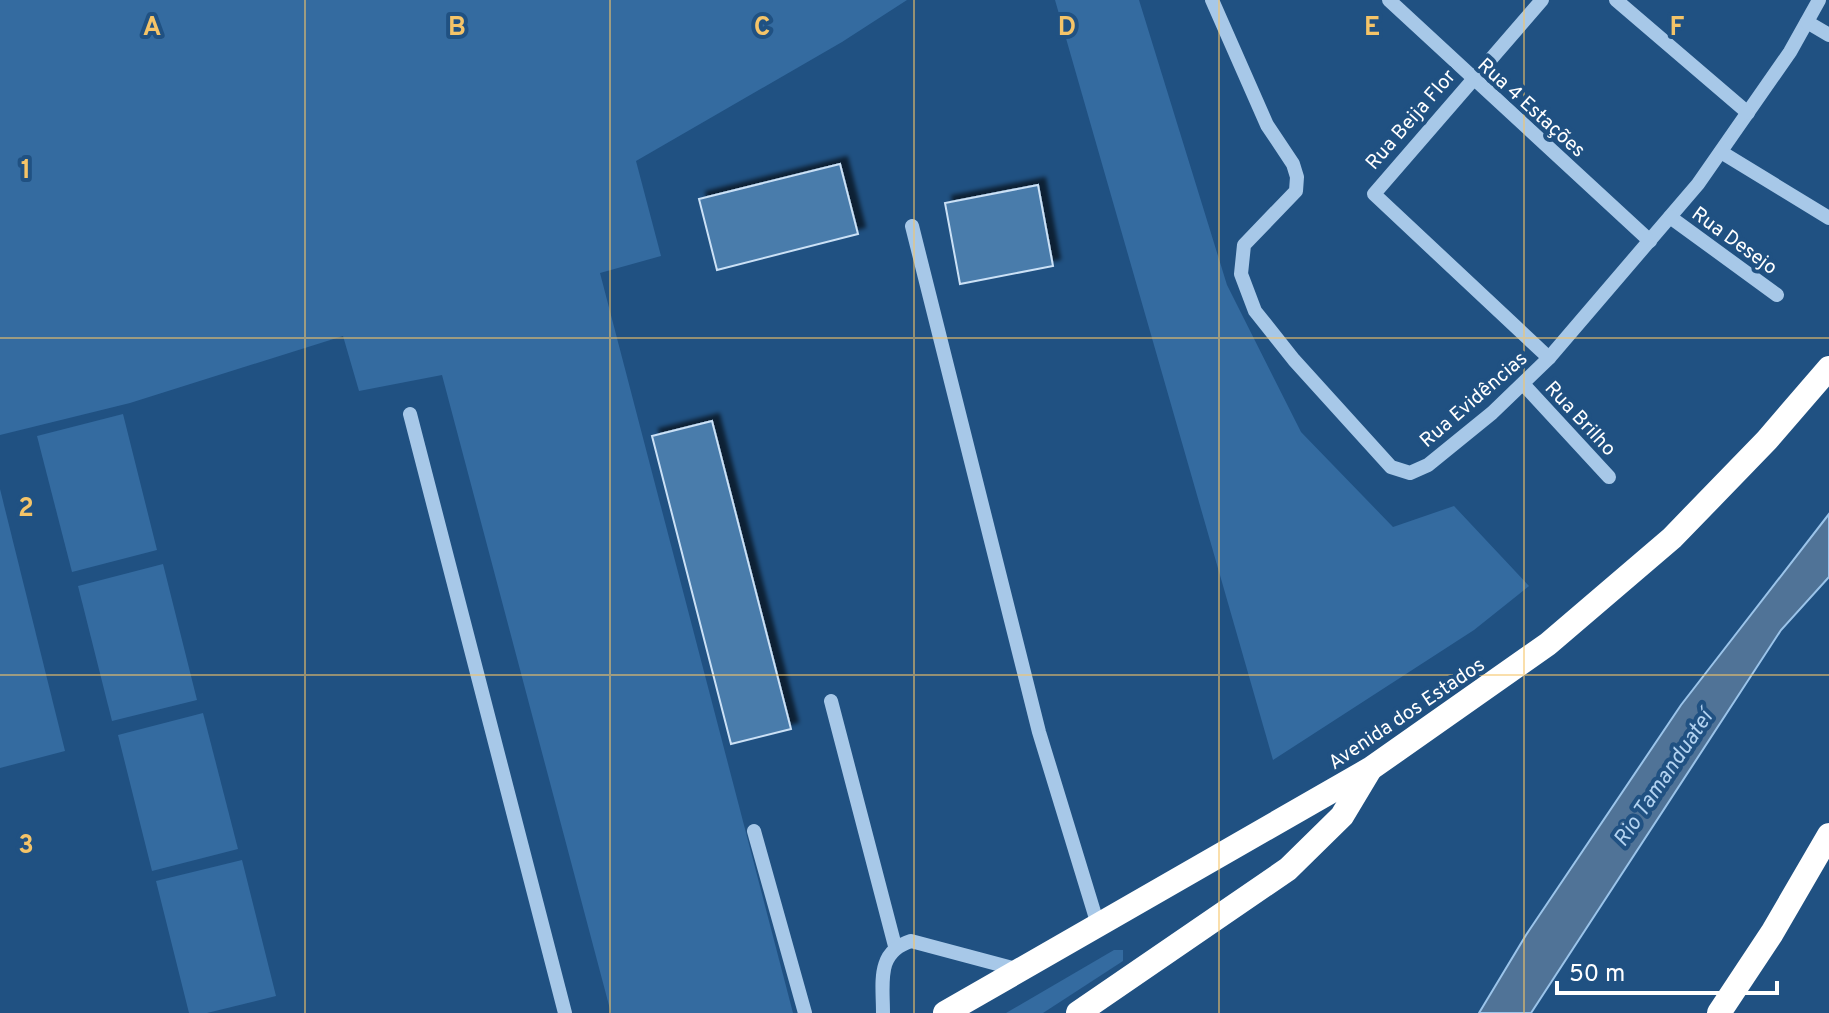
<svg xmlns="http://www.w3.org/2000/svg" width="1829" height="1013" font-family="Overpass,sans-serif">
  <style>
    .green { fill: #346ba0 }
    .water { fill: #507397; stroke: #9bc4ea; stroke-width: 2 }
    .building { fill: #497bab; stroke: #cbe1f6; stroke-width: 2; filter: url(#shadow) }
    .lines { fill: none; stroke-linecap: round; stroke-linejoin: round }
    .minor { stroke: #a7c8e8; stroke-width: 14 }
    .highway { stroke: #fff; stroke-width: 24 }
    .grid { fill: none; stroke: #f5c468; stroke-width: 2; stroke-opacity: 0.55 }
    .labels { text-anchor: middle; stroke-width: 8; stroke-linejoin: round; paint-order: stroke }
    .street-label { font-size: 20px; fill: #fff; stroke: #205182 }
    .water-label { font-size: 22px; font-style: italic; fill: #b2d2f0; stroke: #205182 }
    .grid-label { font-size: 26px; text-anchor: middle; font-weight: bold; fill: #f5c468; stroke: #205182; stroke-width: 8; stroke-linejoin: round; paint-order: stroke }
  </style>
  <defs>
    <filter id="shadow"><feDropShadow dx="7" dy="-7" stdDeviation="2" flood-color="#0009"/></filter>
  </defs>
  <rect width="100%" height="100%" fill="#205182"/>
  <g class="green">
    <path d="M 0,0 L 907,0 L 842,42 L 636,161 L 661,256 L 600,273 L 793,1013 L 611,1013 L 442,375 L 359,391 L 343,336 L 130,403 L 0,435 Z"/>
    <path d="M 1055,0 L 1139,0 L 1227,285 L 1301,432 L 1393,527 L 1454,506 L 1529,586 L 1474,630 L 1273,760 Z"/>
    <path d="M 123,414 L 157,550 L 72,572 L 37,436 Z"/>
    <path d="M 0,489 L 65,751 L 0,768 Z"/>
    <path d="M 163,564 L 197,700 L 112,721 L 78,586 Z"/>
    <path d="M 203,713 L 238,849 L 152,871 L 118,735 Z"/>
    <path d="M 242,860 L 276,996 L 207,1013 L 189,1013 L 156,881 Z"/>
    <path d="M 1114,950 L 1123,950 L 1123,961 L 1043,1013 L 1006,1013 Z"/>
  </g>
  <path class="water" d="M 1829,514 L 1829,577 L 1781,630 L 1531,1013 L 1479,1013 L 1526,935 L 1681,705 Z"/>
  <g class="building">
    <path d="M 840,164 L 858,234 L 717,270 L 699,199 Z"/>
    <path d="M 1038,185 L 1053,266 L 960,284 L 945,203 Z"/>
    <path d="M 712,421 L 791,729 L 731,744 L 652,436 Z"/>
  </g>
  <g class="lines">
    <g class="minor">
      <path d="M 1212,0 L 1267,125 L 1293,164 L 1297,177 L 1296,191 L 1244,245 L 1241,274 L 1255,311 L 1294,360 L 1391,467 L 1410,473 L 1428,465 L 1492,413 L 1549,358 L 1698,184 L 1790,52 L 1819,0"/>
      <path d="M 1389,0 L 1650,241"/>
      <path d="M 1542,0 L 1374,194 L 1549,358"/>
      <path d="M 1616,0 L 1748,113"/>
      <path d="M 1807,22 L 1829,35"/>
      <path d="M 1721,152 L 1829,218"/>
      <path d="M 1670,217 L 1777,295"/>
      <path d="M 912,226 L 1039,732 L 1098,925"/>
      <path d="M 1524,385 L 1609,477"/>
      <path d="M 410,414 L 565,1013"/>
      <path d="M 831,701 L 895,946"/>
      <path d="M 754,831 L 805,1013"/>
      <path d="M 883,1013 C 883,982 876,952 911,941 L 1020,970"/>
    </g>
    <g class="highway">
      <path d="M 945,1013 L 1370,769 L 1548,644 L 1672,538 L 1767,440 L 1829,368"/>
      <path d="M 1078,1013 L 1288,869 L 1342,816 L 1369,771"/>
      <path d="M 1719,1013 L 1772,933 L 1829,835"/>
    </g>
  </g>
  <path class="grid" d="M 305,0 L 305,1013M 610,0 L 610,1013M 914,0 L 914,1013M 1219,0 L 1219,1013M 1524,0 L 1524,1013M 0,338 L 1829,338M 0,675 L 1829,675"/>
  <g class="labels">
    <g class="street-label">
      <text transform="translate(1532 107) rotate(42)" y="7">Rua 4 Estações</text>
      <text transform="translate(1410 119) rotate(-49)" y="7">Rua Beija Flor</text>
      <text transform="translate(1735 240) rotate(36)" y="7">Rua Desejo</text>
      <text transform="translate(1473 399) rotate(-41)" y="7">Rua Evidências</text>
      <text transform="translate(1581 418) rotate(47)" y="7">Rua Brilho</text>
      <text transform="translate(1406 713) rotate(-34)" y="7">Avenida dos Estados</text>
    </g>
    <g class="water-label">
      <text transform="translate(1662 778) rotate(-56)" y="8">Rio Tamanduateí</text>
    </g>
  </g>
  <g class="grid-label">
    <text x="152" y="35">A</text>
    <text x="457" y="35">B</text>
    <text x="762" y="35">C</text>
    <text x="1067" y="35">D</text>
    <text x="1372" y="35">E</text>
    <text x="1677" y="35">F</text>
    <text x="26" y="178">1</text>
    <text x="26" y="516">2</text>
    <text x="26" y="853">3</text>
  </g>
  <path d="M1557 981v12h220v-12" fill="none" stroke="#ffffff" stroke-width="4"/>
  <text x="1569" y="981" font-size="24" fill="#ffffff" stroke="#205182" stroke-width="6" paint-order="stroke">50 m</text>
</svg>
